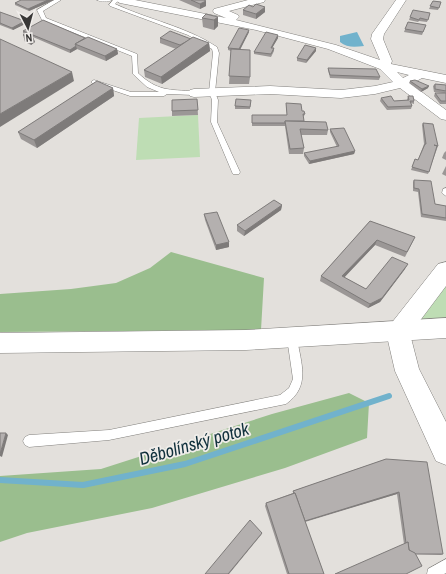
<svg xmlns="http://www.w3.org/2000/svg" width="446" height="574" font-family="'Archivo Narrow',sans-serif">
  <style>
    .green { fill: #beddb4 }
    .forest { fill: #9abe8e }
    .water { fill: #71b2cc }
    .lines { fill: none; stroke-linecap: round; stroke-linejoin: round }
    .stream { stroke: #71b2cc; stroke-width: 6 }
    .lane-casing { stroke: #82807d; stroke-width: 1 }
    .street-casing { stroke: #82807d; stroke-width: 1 }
    .secondary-casing { stroke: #82807d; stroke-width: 1 }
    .primary-casing { stroke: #82807d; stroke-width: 1 }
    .lane { fill: #fff; fill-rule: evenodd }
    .street { fill: #fff; fill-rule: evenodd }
    .secondary { fill: #fff; fill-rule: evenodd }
    .primary { fill: #fff; fill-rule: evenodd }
    .wall { fill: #9b9796 }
    .shaded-wall { fill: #7e7b7a }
    .building { fill: #b4b0af; stroke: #7e7b7a }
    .labels { text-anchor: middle; stroke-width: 3.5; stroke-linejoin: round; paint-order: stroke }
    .near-water-label { font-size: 18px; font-style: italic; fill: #10303c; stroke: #f0edea }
  </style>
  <rect width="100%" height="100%" fill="#e3e0dc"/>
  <g class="green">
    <path d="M 198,115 L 200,157 L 136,160 L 139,118 Z"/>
    <path d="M 446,278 L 446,318 L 417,320 Z"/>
  </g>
  <g class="forest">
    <path d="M 171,252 L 264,278 L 261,330 L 0,332 L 0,294 L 71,289 L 116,283 L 150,268 Z"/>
    <path d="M 349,393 L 369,403 L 367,438 L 285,468 L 152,508 L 27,533 L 0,542 L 0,476 L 101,469 L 272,414 Z"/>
  </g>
  <path class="water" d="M 357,32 L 364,46 C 355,47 347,48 340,42 L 340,36 Z"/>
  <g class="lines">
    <path class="stream" d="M 0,480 L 83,485 L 185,464 L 389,396"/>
    <g class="lane-casing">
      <g id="lane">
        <path d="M 54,0 L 61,0 L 43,11 L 46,18 L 137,54 L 138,73 C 157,91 169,90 194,91 L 197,93 L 194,95 L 167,94 L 164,96 L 130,96 L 92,83 L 92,81 L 94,80 L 131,92 L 159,92 L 147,87 L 133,74 L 132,56 L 42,20 L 37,10 Z"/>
        <path d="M 97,0 L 112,0 C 108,2 101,2 97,0 Z"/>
        <path d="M 113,0 L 119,0 L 115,4 C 149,20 185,26 217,47 L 219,53 L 215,92 L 218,100 L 217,122 L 240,172 L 239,174 L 233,174 L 232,172 L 211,122 L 212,100 L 209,92 L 213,53 L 212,49 L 188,35 L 110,6 L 109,5 Z"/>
        <path d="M 446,188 L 446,196 L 442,193 L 443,189 Z"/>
        <path d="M 292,334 L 295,335 L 297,338 C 301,364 311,386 286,404 L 109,440 L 29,447 L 25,445 L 23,441 L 25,437 L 29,435 L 109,430 L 280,395 L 289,388 L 293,379 L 287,338 L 289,335 Z"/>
        <path d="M 446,559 L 446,573 L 444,574 L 427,574 L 428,569 Z"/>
      </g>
    </g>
    <g class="street-casing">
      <path id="street" d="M 115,0 L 135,0 L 226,18 L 214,13 L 213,11 L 214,9 L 248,0 L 265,0 L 264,2 L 229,11 L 238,15 L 239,17 L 236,20 L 336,45 L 380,60 L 371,39 L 372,34 L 396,0 L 406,0 L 384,34 L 383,39 L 392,61 L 391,64 L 446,75 L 446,83 L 422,78 L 411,84 L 446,110 L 446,120 L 441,119 L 400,88 L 375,94 L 341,98 L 270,94 L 194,97 L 190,96 L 188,93 L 190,90 L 194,89 L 270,86 L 341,90 L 375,86 L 393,82 L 380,69 L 328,49 L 256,30 L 120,3 ZM 397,72 L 409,75 L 403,78 Z"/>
    </g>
    <g class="secondary-casing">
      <path id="secondary" d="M 446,262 L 446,286 L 410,334 L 419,369 L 446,422 L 446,465 L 436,461 L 395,371 L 386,332 L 390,325 L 438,264 Z"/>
    </g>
    <g class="primary-casing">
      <path id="primary" d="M 446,318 L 446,338 L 246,350 L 0,353 L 0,333 L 246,330 Z"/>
    </g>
    <use href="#lane" class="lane"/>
    <use href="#street" class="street"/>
    <use href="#secondary" class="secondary"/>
    <use href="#primary" class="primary"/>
  </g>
  <g class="wall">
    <path d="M 21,0 L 54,0 L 29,11 L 15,5 L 15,3 Z"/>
    <path d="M 179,0 L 204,0 L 206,1 L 206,6 L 200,9 Z"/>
    <path d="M 433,1 L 441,2 L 438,10 L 429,9 Z"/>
    <path d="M 243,10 L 265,12 L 256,19 L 243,15 Z"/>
    <path d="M 0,12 L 25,24 L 13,30 L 0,25 Z"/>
    <path d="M 430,13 L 427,22 L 419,21 L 418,22 L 409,20 L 410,17 Z"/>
    <path d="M 218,17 L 218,26 L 214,30 L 203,27 L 202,18 Z"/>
    <path d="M 408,22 L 426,25 L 422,35 L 404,32 Z"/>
    <path d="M 23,31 L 85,38 L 117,49 L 118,54 L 106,61 L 77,49 L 70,53 L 33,37 L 35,42 L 31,45 L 25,42 L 23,35 L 24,34 L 23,33 Z"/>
    <path d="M 249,32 L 240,49 L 250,77 L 249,84 L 229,84 L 231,51 L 228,50 L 228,48 Z"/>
    <path d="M 278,35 L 278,38 L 272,48 L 274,48 L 274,51 L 271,57 L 254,54 L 254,52 Z"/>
    <path d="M 160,38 L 191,39 L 209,43 L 210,51 L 162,84 L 145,77 L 144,70 L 176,49 L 160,43 Z"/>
    <path d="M 316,51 L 306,63 L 297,61 L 297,58 Z"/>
    <path d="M 328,68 L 380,77 L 379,80 L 330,78 L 328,70 Z"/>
    <path d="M 410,81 L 428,88 L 421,92 L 409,83 Z"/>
    <path d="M 435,84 L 446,85 L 446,104 L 440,104 L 434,96 L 435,93 L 443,93 L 434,92 L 433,86 Z"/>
    <path d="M 113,88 L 114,96 L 37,148 L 21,139 L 18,132 Z"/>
    <path d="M 408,96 L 414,101 L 414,104 L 411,103 L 412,106 L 411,109 L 387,110 L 380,101 L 381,98 L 394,101 L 407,100 Z"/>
    <path d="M 197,99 L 198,115 L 172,116 L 172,111 Z"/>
    <path d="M 251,100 L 250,109 L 235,109 L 235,106 Z"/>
    <path d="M 286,103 L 302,111 L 305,114 L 304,116 L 303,116 L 304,121 L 328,130 L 327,135 L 301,135 L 304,148 L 303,154 L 289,154 L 285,126 L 252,126 L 252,115 L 287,115 Z"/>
    <path d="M 423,123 L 438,146 L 428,174 L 411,170 L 415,159 L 418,160 L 424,144 L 422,125 Z"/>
    <path d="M 330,129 L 355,151 L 354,154 L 309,164 L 304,156 L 304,153 L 337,147 L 330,132 Z"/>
    <path d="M 446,151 L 446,160 L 442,158 L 444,153 Z"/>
    <path d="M 446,166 L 446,176 L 442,174 Z"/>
    <path d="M 414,180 L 435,204 L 446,206 L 446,221 L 421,217 L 418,192 L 413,191 L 413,182 Z"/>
    <path d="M 282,205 L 281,210 L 244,236 L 237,231 L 237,225 Z"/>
    <path d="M 204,214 L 229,247 L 216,250 L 205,220 Z"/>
    <path d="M 370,221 L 415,237 L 405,257 L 375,245 L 344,277 L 366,289 L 405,269 L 380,302 L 368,308 L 320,281 L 321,276 Z"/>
    <path d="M 386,459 L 443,554 L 441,555 L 416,554 L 404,544 L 397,494 L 305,522 L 324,574 L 287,574 L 265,506 L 266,503 L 293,493 L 293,491 Z"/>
  </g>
  <g class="shaded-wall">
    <path d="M 48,0 L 54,0 L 29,11 L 28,9 Z"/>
    <path d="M 206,1 L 206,6 L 200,9 L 200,4 Z"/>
    <path d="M 265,7 L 265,12 L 256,19 L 256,14 Z"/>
    <path d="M 218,17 L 218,26 L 214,30 L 214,20 Z"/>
    <path d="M 25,21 L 25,24 L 13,30 L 12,28 Z"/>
    <path d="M 249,30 L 249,32 L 239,52 L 239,49 Z"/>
    <path d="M 32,35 L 35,42 L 31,45 L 28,37 Z"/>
    <path d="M 278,35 L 278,38 L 271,50 L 271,48 Z"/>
    <path d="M 209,43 L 210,51 L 162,84 L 161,77 Z"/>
    <path d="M 76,46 L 77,49 L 70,53 L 70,50 Z"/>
    <path d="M 316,48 L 316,51 L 306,63 L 307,60 Z"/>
    <path d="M 117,49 L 118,54 L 106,61 L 105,56 Z"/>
    <path d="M 72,72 L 74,81 L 0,127 L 0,114 Z"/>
    <path d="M 429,86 L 428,88 L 421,92 L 422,89 Z"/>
    <path d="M 113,88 L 114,96 L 37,148 L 34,140 Z"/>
    <path d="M 355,151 L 354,154 L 309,164 L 310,161 Z"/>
    <path d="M 282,205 L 281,210 L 244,236 L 245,231 Z"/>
    <path d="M 377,240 L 375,245 L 341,281 L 342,276 Z"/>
    <path d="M 229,242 L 229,247 L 216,250 L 216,245 Z"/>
    <path d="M 408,264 L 405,269 L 380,302 L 368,308 L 370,304 Z"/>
    <path d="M 6,433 L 8,435 L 2,457 L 0,456 L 0,454 Z"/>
    <path d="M 399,492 L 397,494 L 303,522 L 304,521 Z"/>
    <path d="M 262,533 L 261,535 L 229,574 L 228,574 Z"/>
  </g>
  <g class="building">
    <path d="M 21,0 L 48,0 L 28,9 L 15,3 Z"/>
    <path d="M 191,0 L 204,0 L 206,1 L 200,4 Z"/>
    <path d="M 433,1 L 441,2 L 439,8 L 430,6 Z"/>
    <path d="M 256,4 L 265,7 L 256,14 L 243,10 L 249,5 L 253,7 Z"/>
    <path d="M 413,10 L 430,13 L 428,20 L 420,18 L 419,20 L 410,17 Z"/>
    <path d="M 0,12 L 25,21 L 12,28 L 0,23 Z"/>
    <path d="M 206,14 L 218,17 L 214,20 L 202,18 Z"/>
    <path d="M 43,20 L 85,38 L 75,44 L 76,46 L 70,50 L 23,31 Z"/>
    <path d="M 408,22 L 426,25 L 423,32 L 405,29 Z"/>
    <path d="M 239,28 L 249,30 L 239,49 L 228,48 Z"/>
    <path d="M 170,31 L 191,39 L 180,45 L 160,38 Z"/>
    <path d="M 27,32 L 32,35 L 28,37 L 23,35 Z"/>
    <path d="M 266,32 L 278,35 L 271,48 L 274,48 L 271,54 L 254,52 Z"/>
    <path d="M 88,37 L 117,49 L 105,56 L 75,44 Z"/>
    <path d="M 193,37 L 209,43 L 161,77 L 144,70 Z"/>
    <path d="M 0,39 L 72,72 L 0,114 Z"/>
    <path d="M 305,45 L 316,48 L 307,60 L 297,58 Z"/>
    <path d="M 231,49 L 250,50 L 250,77 L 229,76 Z"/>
    <path d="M 328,68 L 376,69 L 380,77 L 330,75 Z"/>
    <path d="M 415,80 L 429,86 L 422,89 L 410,81 Z"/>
    <path d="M 97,81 L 113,88 L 34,140 L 18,132 Z"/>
    <path d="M 435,84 L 446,85 L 446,91 L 435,89 Z"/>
    <path d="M 435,93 L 446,93 L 446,101 L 441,101 Z"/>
    <path d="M 391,96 L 394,101 L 409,100 L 408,96 L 413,96 L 414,101 L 410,101 L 412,106 L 388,107 L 381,98 Z"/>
    <path d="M 197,99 L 198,110 L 172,111 L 172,100 Z"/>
    <path d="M 236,99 L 251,100 L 250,107 L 235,106 Z"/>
    <path d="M 286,103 L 301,104 L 302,111 L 304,111 L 305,114 L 303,114 L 304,121 L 285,121 L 285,123 L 252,123 L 252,115 L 287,115 Z"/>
    <path d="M 285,121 L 326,122 L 328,130 L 300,129 L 304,148 L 290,149 Z"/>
    <path d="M 423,123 L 433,124 L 438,146 L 434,145 L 437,146 L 429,172 L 412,167 L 415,159 L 418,160 L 425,144 L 426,144 Z"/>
    <path d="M 344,128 L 355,151 L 310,161 L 304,153 L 339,146 L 330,129 Z"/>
    <path d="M 414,180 L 431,181 L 435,204 L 446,206 L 446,218 L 422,214 L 419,189 L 414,188 Z"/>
    <path d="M 274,200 L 282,205 L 245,231 L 237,225 Z"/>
    <path d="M 217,212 L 229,242 L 216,245 L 204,214 Z"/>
    <path d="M 370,221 L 415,237 L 407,252 L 377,240 L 342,276 L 366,289 L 392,257 L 408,264 L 382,298 L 370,304 L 321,276 Z"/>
    <path d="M 0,433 L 6,433 L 0,454 Z"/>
    <path d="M 386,459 L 427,462 L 443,554 L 415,554 L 409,550 L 408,542 L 406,543 L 399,492 L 305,521 L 295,493 L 294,493 L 293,491 Z"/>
    <path d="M 295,493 L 324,574 L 289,574 L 266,503 Z"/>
    <path d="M 250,520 L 262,533 L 228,574 L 205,574 Z"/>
    <path d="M 408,542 L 409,550 L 415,553 L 422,566 L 406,574 L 335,574 Z"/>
  </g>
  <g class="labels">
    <g class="near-water-label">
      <text transform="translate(194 444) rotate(-16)" y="6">Děbolínský potok</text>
    </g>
  </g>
  <g transform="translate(28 28) rotate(174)" stroke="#f0edea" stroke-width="3" paint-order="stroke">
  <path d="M0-3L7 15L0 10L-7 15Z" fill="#383736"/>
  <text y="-6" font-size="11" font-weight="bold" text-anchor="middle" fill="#383736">N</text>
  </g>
</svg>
